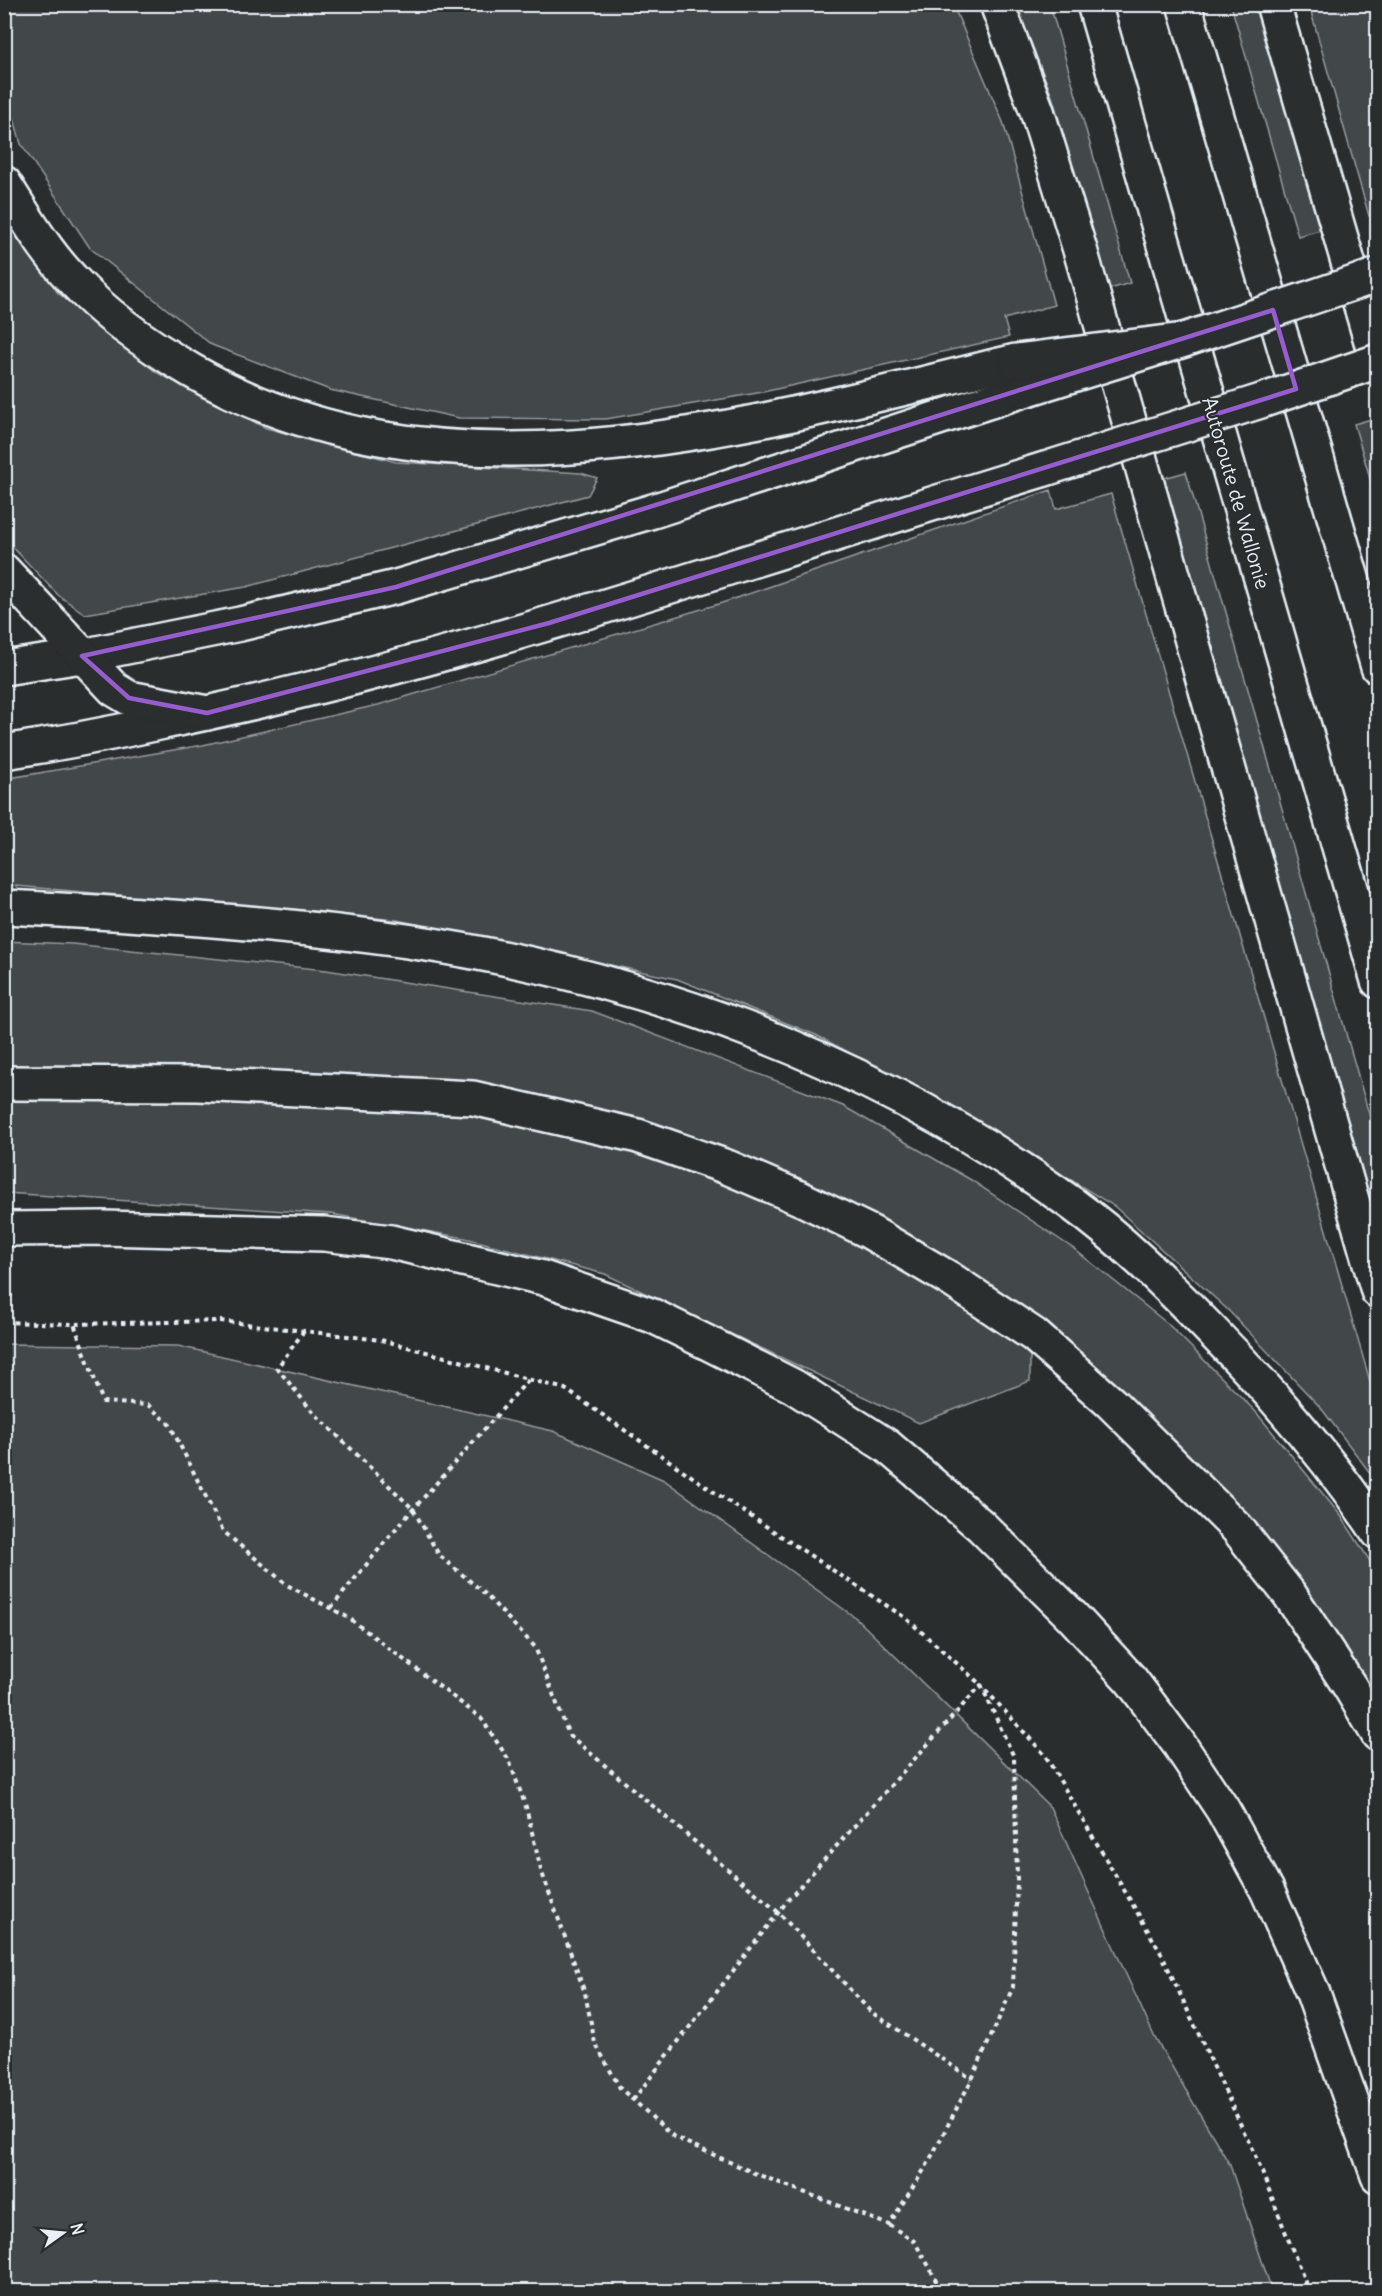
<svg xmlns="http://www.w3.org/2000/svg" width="1382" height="2296" font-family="Delius,sans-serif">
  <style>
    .green { fill: #424648; stroke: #959ca0; stroke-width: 1.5 }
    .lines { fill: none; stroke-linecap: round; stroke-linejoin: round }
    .minor-casing { stroke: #e8f1f8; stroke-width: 38 }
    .major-casing { stroke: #e8f1f8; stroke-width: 38 }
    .highway-casing { stroke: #e8f1f8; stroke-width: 38 }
    .path { stroke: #e8f1f8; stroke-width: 4; stroke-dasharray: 4.5 4.5; stroke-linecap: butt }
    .minor { stroke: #2a2d2e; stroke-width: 33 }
    .major { stroke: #2a2d2e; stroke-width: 33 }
    .highway { stroke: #2a2d2e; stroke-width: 33 }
    .major-bridge-casing { stroke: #e8f1f8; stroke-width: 38; stroke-linecap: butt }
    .highway-bridge-casing { stroke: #e8f1f8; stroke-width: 38; stroke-linecap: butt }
    .major-bridge { stroke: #2a2d2e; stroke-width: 33 }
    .highway-bridge { stroke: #2a2d2e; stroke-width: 33 }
    .marked { fill: none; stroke: #965dcd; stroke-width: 4.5; stroke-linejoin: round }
    .labels { text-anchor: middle; stroke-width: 4.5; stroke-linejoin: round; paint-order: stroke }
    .street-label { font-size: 20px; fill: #e8f1f8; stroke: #2a2d2e }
  </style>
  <rect width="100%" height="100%" fill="#2a2d2e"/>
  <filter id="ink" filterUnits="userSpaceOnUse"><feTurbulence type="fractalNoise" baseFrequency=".0167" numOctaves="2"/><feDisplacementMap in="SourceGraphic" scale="12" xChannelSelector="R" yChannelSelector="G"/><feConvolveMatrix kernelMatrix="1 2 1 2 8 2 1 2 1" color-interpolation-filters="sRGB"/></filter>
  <g filter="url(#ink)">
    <g class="green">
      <path d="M 5,4 L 953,5 L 1003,122 L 1054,305 L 1004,319 L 1009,337 L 763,392 L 606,419 L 459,418 L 330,390 L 212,345 L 90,248 L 21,144 L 5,86 Z"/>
      <path d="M 1016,5 L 1050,5 L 1130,283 L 1110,289 L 1052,96 Z"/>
      <path d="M 1231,5 L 1255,5 L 1320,230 L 1298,236 Z"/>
      <path d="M 1309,5 L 1377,5 L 1378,212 L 1369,216 Z"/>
      <path d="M 5,206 L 57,292 L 156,372 L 266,428 L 396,462 L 581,473 L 597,478 L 588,495 L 246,587 L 85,614 L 58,595 L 5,539 Z"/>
      <path d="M 1375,418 L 1378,426 L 1377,502 L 1354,424 Z"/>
      <path d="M 1186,472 L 1377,1142 L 1377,1224 L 1164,478 Z"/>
      <path d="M 1051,490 L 1056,509 L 1111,494 L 1377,1405 L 1377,1482 L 1321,1408 L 1228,1310 L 1114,1206 L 944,1103 L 816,1035 L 677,979 L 397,920 L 5,885 L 4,779 L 203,745 L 378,705 L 722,603 Z"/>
      <path d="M 4,941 L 72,944 L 326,970 L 592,1011 L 843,1106 L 971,1180 L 1074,1249 L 1168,1324 L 1255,1411 L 1341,1516 L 1377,1572 L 1377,1719 L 1350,1668 L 1267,1550 L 1187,1460 L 1064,1346 L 963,1271 L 870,1219 L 773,1177 L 770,1191 L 882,1246 L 1030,1346 L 1030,1381 L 919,1423 L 605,1274 L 465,1238 L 331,1214 L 5,1193 Z"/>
      <path d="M 5,1344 L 178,1346 L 553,1431 L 664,1480 L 856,1618 L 1050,1807 L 1155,2038 L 1230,2165 L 1272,2291 L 5,2291 Z"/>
    </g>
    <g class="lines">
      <g class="minor-casing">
        <g id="minor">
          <path d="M 4,1083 L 198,1084 L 473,1098 L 638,1136 L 727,1167 L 802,1199 L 870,1232 L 950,1279 L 1034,1335 L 1111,1403 L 1237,1528 L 1290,1595 L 1350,1687 L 1378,1734"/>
          <path d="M 4,1229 L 103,1228 L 324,1234 L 391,1242 L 543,1278 L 653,1316 L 710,1344 L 793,1386 L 887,1446 L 981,1526 L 1072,1616 L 1131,1680 L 1179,1744 L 1223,1810 L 1267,1890 L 1313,1993 L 1378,2176"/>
        </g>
      </g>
      <g class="major-casing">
        <g id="major">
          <path d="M 4,668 L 82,656 L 240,624 L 396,587 L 653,511 L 1024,390"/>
          <path d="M 4,752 C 56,744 108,734 159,723 C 460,662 751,558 1045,469"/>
        </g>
      </g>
      <g class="highway-casing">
        <g id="highway">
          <path d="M 997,4 L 1037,111 L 1081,253 L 1378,1291"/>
          <path d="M 1094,4 L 1378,981"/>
          <path d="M 1184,4 L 1378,667"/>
          <path d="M 1273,4 L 1378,365"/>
          <path d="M 4,183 C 25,216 45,251 72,279 C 106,316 149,346 192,371 C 447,517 751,425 1016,361"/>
          <path d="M 4,571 L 114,689 L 129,698 L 207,713"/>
          <path d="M 4,907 C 139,914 274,922 407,941 C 645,976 876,1062 1071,1203 C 1120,1238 1164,1282 1206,1325 C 1269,1389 1328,1457 1378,1532"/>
        </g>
      </g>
      <g class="path">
        <path d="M 4,1322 L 74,1324 L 221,1321 L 304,1331 L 381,1340 L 565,1389 L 723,1498 L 907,1619 L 981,1685 L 1014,1757 L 1017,1879 L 1013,1987 L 972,2079 L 927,2165 L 889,2225 L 754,2173 L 674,2137 L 620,2088 L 595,2043 L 585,1993 L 541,1870 L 526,1807 L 509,1760 L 481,1718 L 349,1618 L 287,1585 L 223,1531 L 170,1425 L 148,1405 L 103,1402 L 74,1324"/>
        <path d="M 304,1331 L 277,1368 L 312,1411 L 413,1509 L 439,1555 L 483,1592 L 535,1647 L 569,1735 L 778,1912 L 871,2012 L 972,2079"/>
        <path d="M 331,1608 L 393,1532 L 529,1379"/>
        <path d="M 633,2100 L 788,1900 L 981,1685 L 1045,1755 L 1161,1953 L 1258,2162 L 1309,2292"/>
        <path d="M 889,2225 L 914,2241 L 930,2268 L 941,2292"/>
      </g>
      <use href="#minor" class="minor"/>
      <use href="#major" class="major"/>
      <use href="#highway" class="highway"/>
      <g class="major-bridge-casing">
        <g id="major-bridge">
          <path d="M 1024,390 L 1184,340 L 1378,275"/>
          <path d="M 1045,469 L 1261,401 L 1378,361"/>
        </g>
      </g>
      <g class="highway-bridge-casing">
        <path id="highway-bridge" d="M 1016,361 L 1184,340"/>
      </g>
      <use href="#major-bridge" class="major-bridge"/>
      <use href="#highway-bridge" class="highway-bridge"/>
    </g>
  </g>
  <path class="marked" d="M 1273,310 L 1296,389 L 549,623 L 207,713 L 129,698 L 82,656 L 396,587 Z"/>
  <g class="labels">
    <g class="street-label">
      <text transform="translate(1236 493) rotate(74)" y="7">Autoroute de Wallonie</text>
    </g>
  </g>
  <rect width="1382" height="2296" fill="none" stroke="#2a2d2e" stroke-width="24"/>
  <rect x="12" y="12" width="1358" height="2272" fill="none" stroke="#e8f1f8" stroke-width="2" filter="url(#ink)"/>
  <g transform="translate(63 2233) rotate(75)" stroke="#2a2d2e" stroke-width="4.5" paint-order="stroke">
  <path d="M0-4.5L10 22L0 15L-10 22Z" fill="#e8f1f8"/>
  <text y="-9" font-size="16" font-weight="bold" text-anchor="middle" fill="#e8f1f8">N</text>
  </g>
</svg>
